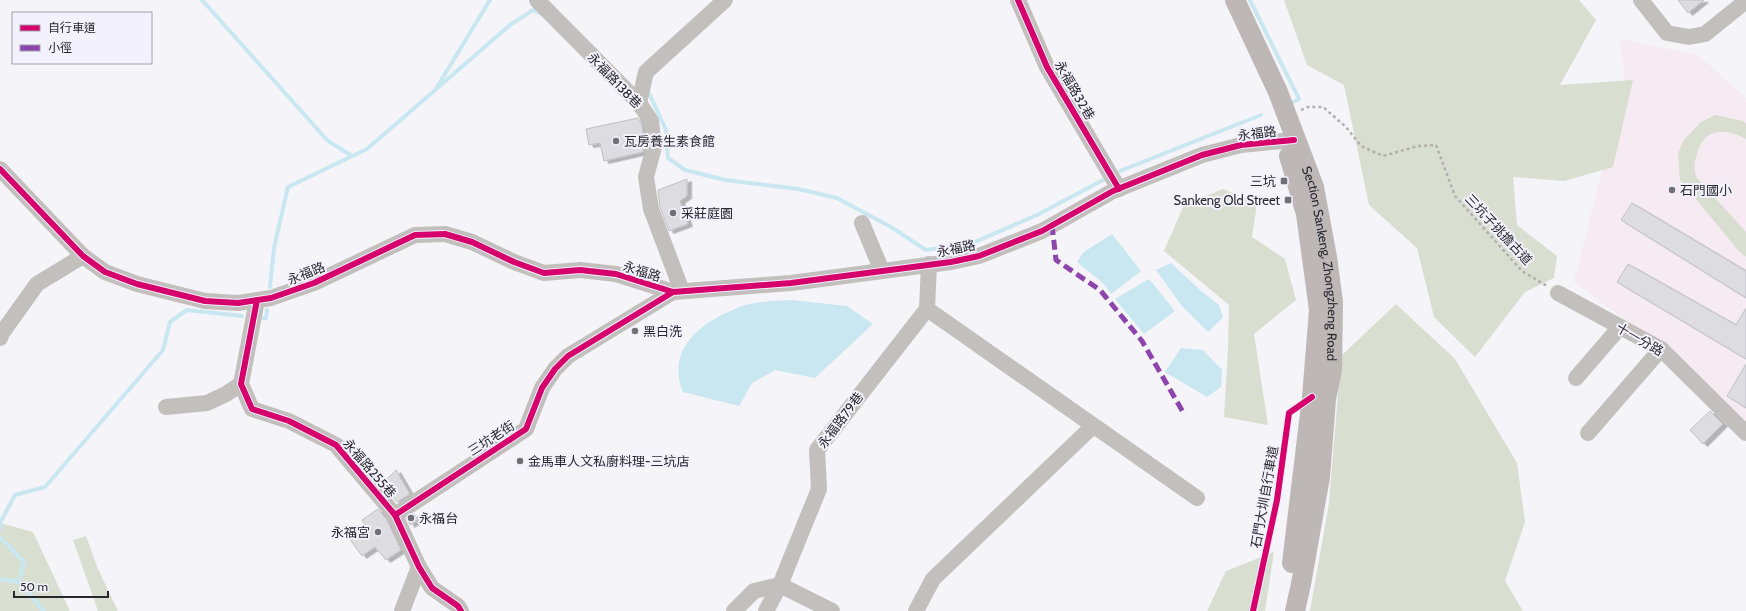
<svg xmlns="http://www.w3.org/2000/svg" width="1746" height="611" font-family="Cabin,'Noto Sans TC',sans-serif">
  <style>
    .education { fill: #f6eaf3 }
    .green { fill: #d8ded0 }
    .water { fill: #c9e7f1 }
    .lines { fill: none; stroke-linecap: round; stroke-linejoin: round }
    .stream { stroke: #c9e7f1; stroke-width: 4 }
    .building { fill: #dcdce1; stroke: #c0bfc4; filter: url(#shadow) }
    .path { stroke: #b1afaf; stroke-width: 2.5; stroke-dasharray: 3 3; stroke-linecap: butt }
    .minor { stroke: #c3bfbd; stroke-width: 16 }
    .major { stroke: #bdb8b6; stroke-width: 20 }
    .quiet { stroke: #8e44ad; stroke-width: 5; stroke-dasharray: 10 5; stroke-linecap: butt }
    .cycleway-casing { stroke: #f3f1fc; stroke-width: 8 }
    .cycleway { stroke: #d6006c; stroke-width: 6 }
    .poi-dot { fill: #6f6f75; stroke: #f3f1fc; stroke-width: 1.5 }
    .labels { text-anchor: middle; stroke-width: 4; stroke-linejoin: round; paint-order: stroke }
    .street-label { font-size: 13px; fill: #28272e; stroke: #f3f1fc }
    .poi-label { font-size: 13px; fill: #28272e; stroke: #f3f1fc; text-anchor: start }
  </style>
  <defs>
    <filter id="shadow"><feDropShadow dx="4.5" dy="2.5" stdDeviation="0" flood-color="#0004"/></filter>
  </defs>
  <rect width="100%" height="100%" fill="#f4f4f9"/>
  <path class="education" d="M 1620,39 L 1698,55 L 1746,98 L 1746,421 L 1694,371 L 1574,282 L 1625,80 Z"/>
  <g class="green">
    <path d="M 1284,0 L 1579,0 L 1596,20 L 1560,85 L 1633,80 L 1613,167 L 1564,181 L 1513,177 L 1517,225 L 1557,256 L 1554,278 L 1525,292 L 1475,357 L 1434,317 L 1417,248 L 1369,205 L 1344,85 L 1307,65 Z"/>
    <path d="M 1715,115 L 1743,121 L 1746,124 L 1746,139 C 1725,128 1704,127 1697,154 C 1694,163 1693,169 1697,178 L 1746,232 L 1746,257 L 1738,250 L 1680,180 L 1678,153 L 1684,140 L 1701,122 Z"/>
    <path d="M 1223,189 L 1257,203 L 1252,237 L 1285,259 L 1296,300 L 1254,334 L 1268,425 L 1224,417 L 1228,348 L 1229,305 L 1164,251 L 1184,205 Z"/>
    <path d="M 1396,304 L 1455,359 L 1517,463 L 1525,522 L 1505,581 L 1523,611 L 1310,611 L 1329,503 L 1341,356 Z"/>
    <path d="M 0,523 L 33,532 L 70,611 L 0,611 Z"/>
    <path d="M 86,536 L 98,569 L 118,611 L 98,611 L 73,540 Z"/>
    <path d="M 1274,552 L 1265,611 L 1207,611 L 1226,571 Z"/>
  </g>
  <g class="water">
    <path d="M 1112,234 L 1141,271 L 1111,294 L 1103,283 L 1077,262 L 1084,252 Z"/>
    <path d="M 1171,263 L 1201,291 L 1219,305 L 1223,317 L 1208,332 L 1182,306 L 1156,270 Z"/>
    <path d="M 1149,279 L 1175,311 L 1144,334 L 1115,299 Z"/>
    <path d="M 791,300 L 847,306 L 873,324 L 815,378 L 775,370 L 752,383 L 739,406 L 683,392 C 667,353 695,327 728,312 C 734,310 739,306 745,305 C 759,301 776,301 791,300 Z"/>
    <path d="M 1181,348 L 1203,350 L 1222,370 L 1221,387 L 1207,397 L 1165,372 Z"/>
  </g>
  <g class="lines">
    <g class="stream">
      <path d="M 202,0 L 328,141 L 352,156"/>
      <path d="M 1250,0 L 1299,99 L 1293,102"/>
      <path d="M 437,87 L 490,0"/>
      <path d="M 649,93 L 666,130 L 668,158 L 685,170 L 725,180 L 798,189 L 837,198 L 891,227 L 926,250 L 968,245 L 1037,215 L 1103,180"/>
      <path d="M 1120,171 L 1261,115"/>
      <path d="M 270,287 L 274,248 L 288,187 L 367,149 L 510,25 L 533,10 L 542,14"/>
      <path d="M 263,318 L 266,318 L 267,310"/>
      <path d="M 0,528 L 1,521 L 15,495 L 45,487 L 163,350 L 170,322 L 187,310 L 242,316"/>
      <path d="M 0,538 L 24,562 L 19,582"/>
      <path d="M 0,579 L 19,582 L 44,611"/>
    </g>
  </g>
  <g class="building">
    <path d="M 1678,0 L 1704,0 L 1688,13 Z"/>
    <path d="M 638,118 L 642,124 L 644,146 L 643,152 L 604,161 L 600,143 L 589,145 L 586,129 Z"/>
    <path d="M 687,179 L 687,196 L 680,201 L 688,224 L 669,231 L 660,207 L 658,190 Z"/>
    <path d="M 1632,203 L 1746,271 L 1746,298 L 1621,220 Z"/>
    <path d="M 1628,264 L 1736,325 L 1746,308 L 1746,359 L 1617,282 Z"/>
    <path d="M 1746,364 L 1746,408 L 1727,396 Z"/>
    <path d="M 1710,411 L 1723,424 L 1703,444 L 1690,430 Z"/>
    <path d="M 396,470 L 410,494 L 397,502 L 382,484 Z"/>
    <path d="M 378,509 L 387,520 L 401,550 L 386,560 L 375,547 L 362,556 L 349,538 L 366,526 L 362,520 Z"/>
    <path d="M 414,514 L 418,520 L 410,525 L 407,518 Z"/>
  </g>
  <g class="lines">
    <path class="path" d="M 1301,110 L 1308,107 L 1323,107 L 1346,127 L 1361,146 L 1383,156 L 1418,146 L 1436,145 L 1455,196 L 1522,271 L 1547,286"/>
    <g class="minor">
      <path d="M 537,0 L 639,103 L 651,121 L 654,147 L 646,177 L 651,209 L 682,291"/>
      <path d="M 1018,0 L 1047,67 L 1119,189"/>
      <path d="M 1641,0 L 1667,33 L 1689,37 L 1705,34 L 1746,1"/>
      <path d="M 639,103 L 646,72 L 725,0"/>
      <path d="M 0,169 L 83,256 L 105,272 L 137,284 L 205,301 L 238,303 L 271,298 L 314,283 L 415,235 L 445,234 L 472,242 L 514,262 L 544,273 L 580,270 L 616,274 L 673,292 L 791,283 L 951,262 L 979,256 L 1042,231 L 1113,191 L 1202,155 L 1241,145 L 1294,140"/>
      <path d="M 862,223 L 882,271"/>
      <path d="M 1558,293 L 1661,349 L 1746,433"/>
      <path d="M 257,300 L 241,384 L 252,409 L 289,421 L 336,445 L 395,515 L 419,567 L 432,588 L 458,606 L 461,611"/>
      <path d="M 927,309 L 1197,498"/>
      <path d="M 0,338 L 2,333 L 37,284 L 83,256"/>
      <path d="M 1576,378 L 1620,327"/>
      <path d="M 166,407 L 207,403 L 226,394 L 241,384"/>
      <path d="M 1588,433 L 1661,349"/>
      <path d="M 395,515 L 526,429 L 542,388 L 555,369 L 568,356 L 673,292"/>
      <path d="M 402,611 L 419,567"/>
      <path d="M 734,611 L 754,591 L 780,585 L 832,611"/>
      <path d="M 766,611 L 780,585 L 819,489 L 817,450 L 927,309 L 929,264"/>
      <path d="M 916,611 L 933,579 L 1093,426"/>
    </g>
    <g class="major">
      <path id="s1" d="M 1235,0 L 1278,92 L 1314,187 L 1327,257 L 1333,302 L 1332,370 L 1326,399 L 1320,477 L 1301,584 L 1295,611"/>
      <path d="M 1289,156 L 1306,214 L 1319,310 L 1312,397 L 1292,563"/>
    </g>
    <path class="quiet" d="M 1052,225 L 1056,260 L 1100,290 L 1142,341 L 1183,412"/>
    <g class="cycleway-casing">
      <g id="cycleway">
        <path d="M 1018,0 L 1047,67 L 1119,189"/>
        <path d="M 0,169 L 83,256 L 105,272 L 137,284 L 205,301 L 238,303 L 271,298 L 314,283 L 415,235 L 445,234 L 472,242 L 514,262 L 544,273 L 580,270 L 616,274 L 673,292 L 791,283 L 951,262 L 979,256 L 1042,231 L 1113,191 L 1202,155 L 1241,145 L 1294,140"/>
        <path d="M 257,300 L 241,384 L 252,409 L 289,421 L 336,445 L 395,515 L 419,567 L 432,588 L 458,606 L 461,611"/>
        <path d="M 395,515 L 526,429 L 542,388 L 555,369 L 568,356 L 673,292"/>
        <path d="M 1253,611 L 1277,500 L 1289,413 L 1312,397"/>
      </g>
    </g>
    <use href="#cycleway" class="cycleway"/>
  </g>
  <g class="poi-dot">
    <circle cx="616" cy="141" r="4"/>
    <rect x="1280" y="177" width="8" height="8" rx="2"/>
    <circle cx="1672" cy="190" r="4"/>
    <rect x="1284" y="196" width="8" height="8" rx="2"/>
    <circle cx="673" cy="213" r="4"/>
    <circle cx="635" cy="331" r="4"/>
    <circle cx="520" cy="461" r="4"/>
    <circle cx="411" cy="518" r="4"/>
    <circle cx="378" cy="532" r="4"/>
  </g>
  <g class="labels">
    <g class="street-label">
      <text transform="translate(615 80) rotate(46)" y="5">永福路138巷</text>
      <text transform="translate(1075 90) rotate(60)" y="5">永福路32巷</text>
      <text transform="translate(1257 133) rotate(-7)" y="5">永福路</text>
      <text transform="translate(1499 229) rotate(47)" y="5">三坑子挑擔古道</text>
      <text transform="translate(956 248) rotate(-11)" y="5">永福路</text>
      <text dy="5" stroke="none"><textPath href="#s1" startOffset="280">Section Sankeng, Zhongzheng Road</textPath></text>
      <text transform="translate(642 271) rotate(17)" y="5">永福路</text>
      <text transform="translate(306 273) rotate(-22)" y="5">永福路</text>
      <text transform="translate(1640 339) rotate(30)" y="5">十一分路</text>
      <text transform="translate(840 420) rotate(-53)" y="5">永福路79巷</text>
      <text transform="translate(491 438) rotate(-33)" y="5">三坑老街</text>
      <text transform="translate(370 468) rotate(49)" y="5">永福路255巷</text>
      <text transform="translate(1264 497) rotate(-80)" y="5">石門大圳自行車道</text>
    </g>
    <g class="poi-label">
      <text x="624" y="146">瓦房養生素食館</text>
      <text x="1276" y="186" text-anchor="end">三坑</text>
      <text x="1680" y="195">石門國小</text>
      <text x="1280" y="205" text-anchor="end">Sankeng Old Street</text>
      <text x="681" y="218">采莊庭園</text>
      <text x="643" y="336">黑白洗</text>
      <text x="528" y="466">金馬車人文私廚料理-三坑店</text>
      <text x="419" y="523">永福台</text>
      <text x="370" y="537" text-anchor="end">永福宮</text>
    </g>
  </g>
  <rect x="12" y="12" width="140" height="52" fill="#f3f1fc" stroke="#a2a0aa"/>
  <rect x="20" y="25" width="20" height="6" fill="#d6006c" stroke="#a2a0aa"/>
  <text x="48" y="32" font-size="12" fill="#28272e">自行車道</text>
  <rect x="20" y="45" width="20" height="6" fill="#8e44ad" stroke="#a2a0aa"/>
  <text x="48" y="52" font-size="12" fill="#28272e">小徑</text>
  <path d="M14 591v6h94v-6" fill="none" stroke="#28272e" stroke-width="2"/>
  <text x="20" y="591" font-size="12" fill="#28272e" stroke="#f3f1fc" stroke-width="3" paint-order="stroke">50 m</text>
</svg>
